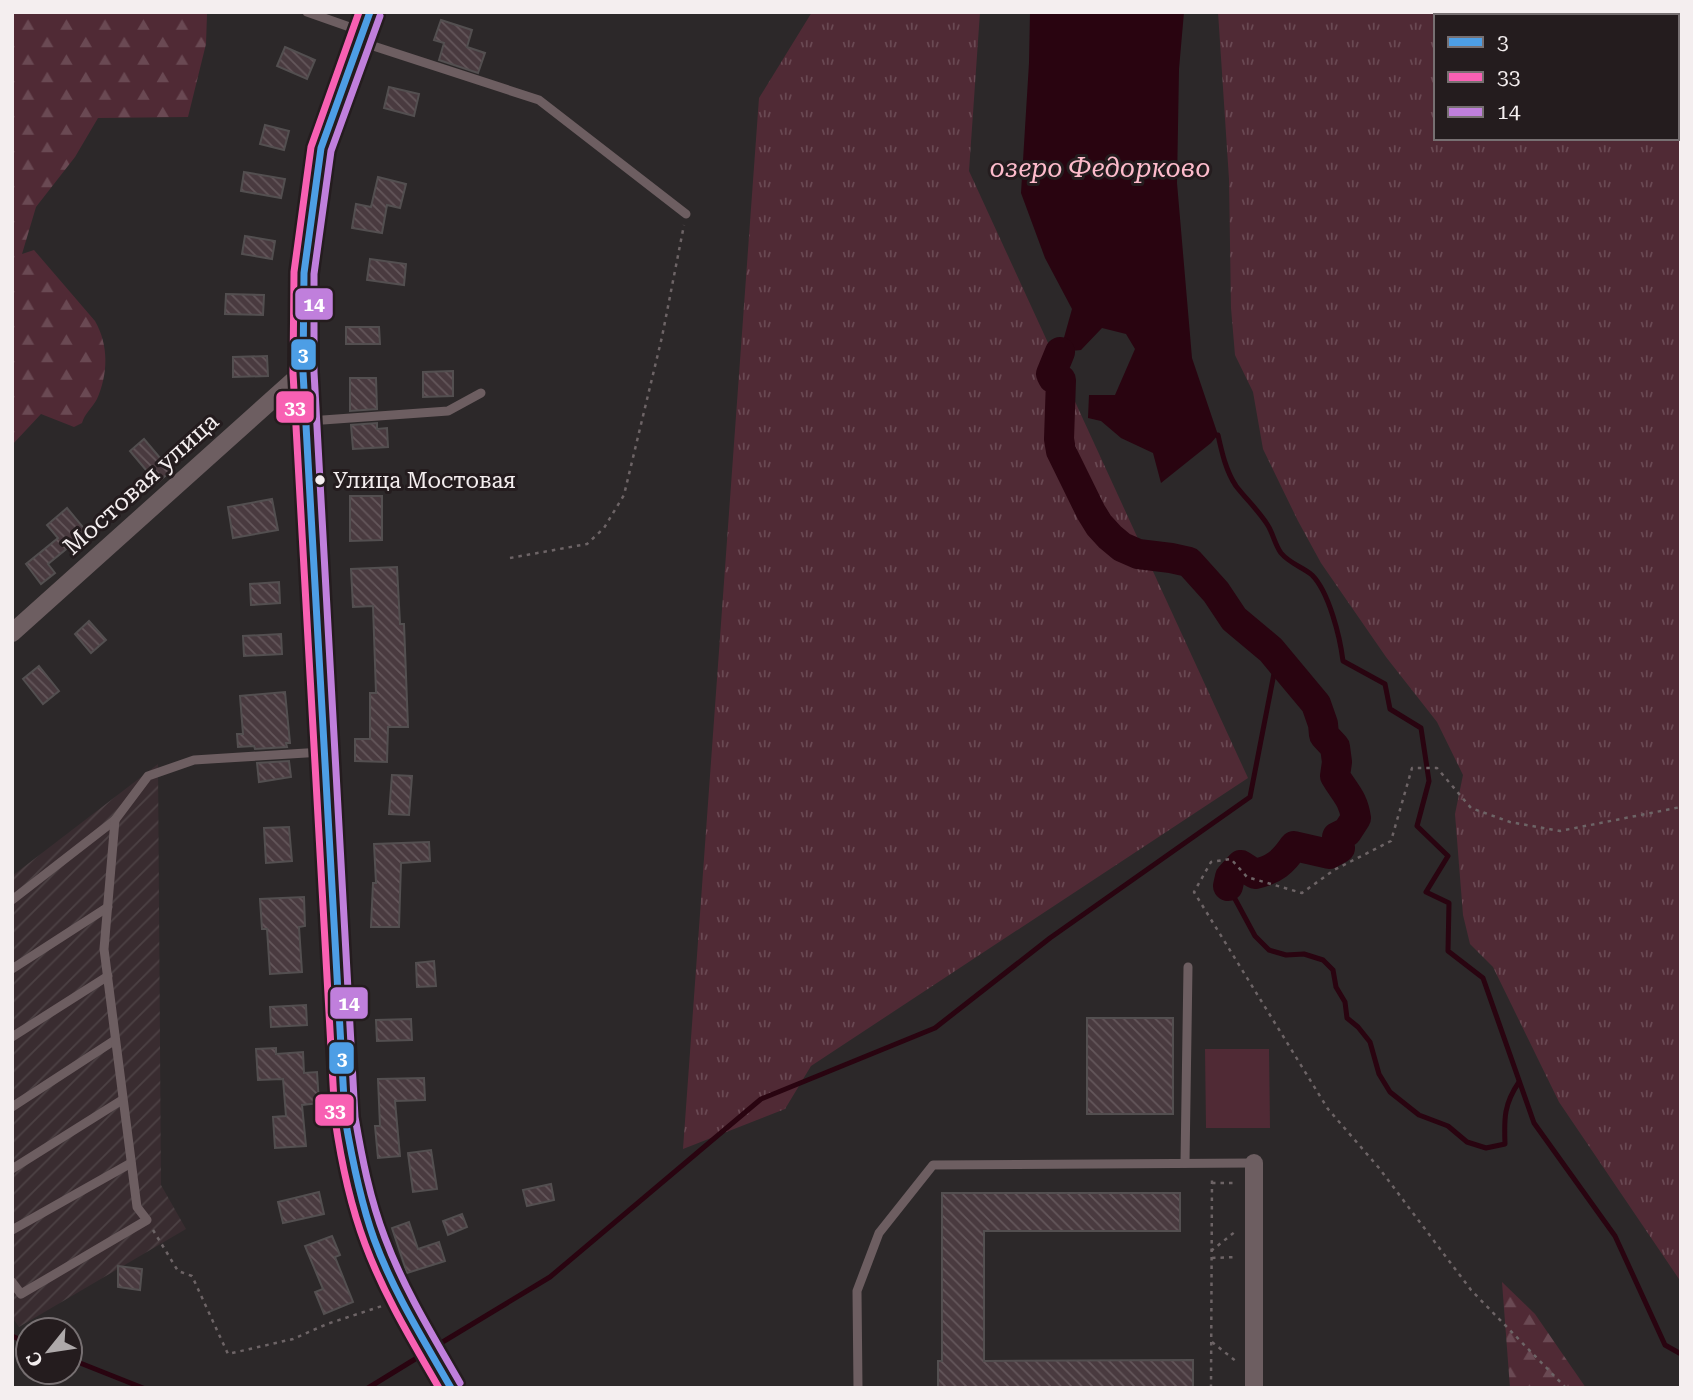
<svg xmlns="http://www.w3.org/2000/svg" width="1693" height="1400" font-family="'Roboto Serif',serif">
  <style>
    .industrial { fill: url(#industrial-furrows) }
    .grass { fill: url(#grass-tufts); fill-rule: evenodd }
    .forest { fill: url(#forest-firs) }
    .green { fill: #502a35 }
    .water { fill: #290410 }
    .lines { fill: none; stroke-linecap: round; stroke-linejoin: round }
    .stream { stroke: #290410; stroke-width: 5 }
    .river { stroke: #290410; stroke-width: 30 }
    .building { fill: url(#building-back-hatch); stroke: #534f50; stroke-width: 2 }
    .path { stroke: #6d6466; stroke-width: 2.5; stroke-dasharray: 3.5 5; stroke-linecap: butt }
    .lane { stroke: #6d5e61; stroke-width: 9 }
    .street { stroke: #6d5e61; stroke-width: 18 }
    .secondary { stroke: #705f64; stroke-width: 24 }
    .bus-1-casing { stroke: #241c1e; stroke-width: 12 }
    .bus-2-casing { stroke: #241c1e; stroke-width: 12 }
    .bus-3-casing { stroke: #241c1e; stroke-width: 12 }
    .bus-1 { stroke: #4d9ee5; stroke-width: 7 }
    .bus-2 { stroke: #f860b3; stroke-width: 7 }
    .bus-3 { stroke: #c07fdc; stroke-width: 7 }
    .bus-dot { fill: #f4eeef; stroke: #241c1e; stroke-width: 2.5 }
    .labels { text-anchor: middle; stroke-width: 6; stroke-linejoin: round; paint-order: stroke }
    .bus-label { font-size: 22px; fill: #f4eeef; stroke: #241c1e; text-anchor: start }
    .street-label { font-size: 24px; fill: #f4eeef; stroke: #241c1e }
    .water-label { font-size: 26px; font-style: italic; fill: #fdbbcb; stroke: #241c1e }
    .line-badge { stroke: #241c1e; stroke-width: 2.5 }
    .badge-label { font-size: 19px; text-anchor: middle; font-weight: bold; fill: #fff }
  </style>
  <defs>
    <pattern id="industrial-furrows" width="10" height="10" patternUnits="userSpaceOnUse" patternTransform="scale(1.75)"><rect width="10" height="10" fill="#392c30"/><path d="M-1 1l2-2M0 10L10 0M9 11l2-2" fill="none" stroke="#4c4144"/></pattern>
    <pattern id="grass-tufts" width="24" height="20" patternUnits="userSpaceOnUse" patternTransform="scale(1.75)"><rect width="24" height="20" fill="#502a35"/><path d="M3 7l-1-3M5 7V3M7 7l1-3M15 17l-1-3M17 17v-4M19 17l1-3" fill="none" stroke="#6a4953"/></pattern>
    <pattern id="forest-firs" width="22" height="20" patternUnits="userSpaceOnUse" patternTransform="scale(1.75)"><rect width="22" height="20" fill="#502a35"/><path d="M5 1l3.5 6h-7zM16 11l3.5 6h-7z" fill="#6a4953"/></pattern>
    <pattern id="building-back-hatch" width="6" height="6" patternUnits="userSpaceOnUse" patternTransform="scale(1.75)"><rect width="6" height="6" fill="#493a3f"/><path d="M-1 5l2 2M0 0l6 6M5-1l2 2" fill="none" stroke="#64575b"/></pattern>
  </defs>
  <rect width="100%" height="100%" fill="#2c2829"/>
  <path class="industrial" d="M 158,764 L 161,1185 L 186,1229 L 19,1327 L 12,1317 L 12,876 Z"/>
  <g class="grass">
    <path d="M 812,12 L 980,12 L 969,171 L 1248,778 L 811,1066 L 785,1109 L 683,1149 L 759,98 Z"/>
    <path d="M 1218,12 L 1681,12 L 1681,1282 L 1559,1102 L 1493,967 L 1470,944 L 1463,915 L 1455,814 L 1463,775 L 1437,722 L 1386,657 L 1321,563 L 1298,521 L 1263,449 L 1253,392 L 1235,355 L 1231,308 L 1229,179 ZM 1436,16 L 1677,16 L 1677,138 L 1436,138 Z"/>
  </g>
  <g class="forest">
    <path d="M 12,12 L 197,12 L 207,14 L 206,44 L 188,117 L 98,118 L 75,157 L 36,207 L 22,254 L 34,250 L 95,321 C 109,345 108,374 97,399 C 92,408 85,413 82,423 L 74,427 L 41,414 L 12,445 Z"/>
    <path d="M 1502,1282 L 1535,1314 L 1586,1388 L 1510,1388 Z"/>
  </g>
  <path class="green" d="M 1205,1049 L 1269,1049 L 1270,1128 L 1206,1128 Z"/>
  <path class="water" d="M 1030,12 L 1184,12 L 1179,69 L 1177,183 L 1192,358 L 1218,435 L 1211,443 L 1161,483 L 1153,453 L 1121,438 L 1101,421 L 1088,418 L 1089,395 L 1115,395 L 1135,349 L 1126,334 L 1102,328 L 1081,350 L 1060,352 L 1072,309 L 1045,258 L 1021,193 L 1029,63 Z"/>
  <g class="lines">
    <g class="stream">
      <path d="M 1218,435 C 1222,453 1226,471 1236,486 C 1246,499 1258,510 1267,524 C 1273,533 1275,545 1281,553 C 1290,564 1303,567 1312,575 C 1329,592 1340,637 1343,661 L 1385,684 L 1390,709 L 1421,728 L 1429,781 L 1417,826 L 1448,856 L 1426,892 L 1449,903 L 1448,951 L 1483,978 L 1534,1123 L 1615,1236 L 1665,1345 L 1681,1354"/>
      <path d="M 1228,886 L 1255,936 L 1269,950 L 1286,955 L 1304,954 L 1323,960 L 1333,970 L 1336,987 L 1345,1002 L 1347,1018 L 1358,1027 L 1370,1042 L 1379,1074 L 1390,1092 L 1419,1115 L 1448,1126 L 1467,1142 L 1486,1148 L 1505,1144 C 1504,1118 1504,1104 1519,1082"/>
      <path d="M 12,1336 L 28,1343"/>
      <path d="M 436,1346 L 550,1277 L 761,1099 L 935,1028 L 1050,938 L 1250,797 L 1277,658"/>
      <path d="M 70,1359 L 143,1388"/>
      <path d="M 368,1388 L 425,1353"/>
    </g>
    <path class="river" d="M 1060,352 L 1051,374 L 1053,378 L 1061,380 L 1059,439 L 1061,451 L 1091,512 L 1099,525 L 1110,537 L 1122,547 L 1138,554 L 1171,558 L 1189,562 L 1216,592 L 1234,619 L 1271,650 L 1316,704 L 1323,724 L 1324,735 L 1335,747 L 1337,762 L 1335,776 C 1345,793 1353,798 1356,818 L 1347,832 L 1337,837 L 1340,848 L 1329,854 L 1294,846 C 1283,862 1274,870 1255,874 L 1241,865 L 1230,877 L 1228,886"/>
  </g>
  <g class="building">
    <path d="M 441,20 L 472,30 L 467,47 L 485,53 L 478,73 L 439,60 L 444,43 L 434,40 Z"/>
    <path d="M 285,47 L 315,60 L 307,79 L 277,66 Z"/>
    <path d="M 389,87 L 419,94 L 414,116 L 384,108 Z"/>
    <path d="M 265,125 L 289,131 L 284,150 L 260,144 Z"/>
    <path d="M 244,172 L 285,179 L 281,198 L 241,191 Z"/>
    <path d="M 378,177 L 406,184 L 400,208 L 387,205 L 382,233 L 352,228 L 356,204 L 371,207 Z"/>
    <path d="M 245,236 L 275,241 L 272,259 L 242,254 Z"/>
    <path d="M 370,259 L 406,264 L 404,285 L 367,280 Z"/>
    <path d="M 226,294 L 264,295 L 263,315 L 225,314 Z"/>
    <path d="M 346,327 L 379,327 L 380,344 L 346,344 Z"/>
    <path d="M 267,356 L 268,376 L 233,377 L 233,357 Z"/>
    <path d="M 453,371 L 453,396 L 423,397 L 423,372 Z"/>
    <path d="M 350,378 L 376,378 L 377,409 L 350,411 Z"/>
    <path d="M 377,423 L 377,429 L 387,428 L 388,447 L 353,449 L 351,425 Z"/>
    <path d="M 144,439 L 171,471 L 157,483 L 130,451 Z"/>
    <path d="M 350,496 L 382,496 L 382,540 L 350,541 Z"/>
    <path d="M 272,499 L 278,530 L 233,538 L 228,507 Z"/>
    <path d="M 67,508 L 87,532 L 48,564 L 55,573 L 41,584 L 26,564 L 58,538 L 47,525 Z"/>
    <path d="M 397,567 L 400,624 L 404,624 L 408,727 L 388,727 L 387,762 L 355,761 L 355,739 L 370,739 L 370,693 L 376,693 L 373,606 L 353,607 L 351,569 Z"/>
    <path d="M 279,582 L 280,603 L 251,605 L 250,584 Z"/>
    <path d="M 89,621 L 106,640 L 91,653 L 75,634 Z"/>
    <path d="M 281,634 L 282,654 L 244,656 L 243,636 Z"/>
    <path d="M 39,666 L 59,691 L 43,704 L 23,679 Z"/>
    <path d="M 285,692 L 290,743 L 286,743 L 287,747 L 255,749 L 254,746 L 238,747 L 237,734 L 243,734 L 240,696 Z"/>
    <path d="M 289,761 L 291,777 L 259,782 L 257,763 Z"/>
    <path d="M 392,775 L 412,776 L 409,815 L 389,814 Z"/>
    <path d="M 289,827 L 292,861 L 266,863 L 264,828 Z"/>
    <path d="M 429,842 L 430,861 L 401,863 L 399,927 L 371,927 L 373,883 L 376,883 L 374,844 Z"/>
    <path d="M 304,897 L 305,926 L 299,927 L 302,972 L 270,974 L 267,929 L 262,929 L 260,899 Z"/>
    <path d="M 434,961 L 436,986 L 417,987 L 416,963 Z"/>
    <path d="M 306,1005 L 307,1025 L 271,1027 L 270,1007 Z"/>
    <rect x="1087" y="1018" width="86" height="96"/>
    <path d="M 411,1019 L 412,1040 L 377,1041 L 376,1020 Z"/>
    <path d="M 276,1048 L 276,1054 L 303,1052 L 304,1073 L 317,1072 L 319,1103 L 302,1105 L 306,1146 L 275,1148 L 273,1117 L 286,1116 L 283,1079 L 258,1080 L 256,1049 Z"/>
    <path d="M 424,1078 L 425,1100 L 395,1101 L 400,1156 L 378,1158 L 375,1126 L 380,1126 L 378,1079 Z"/>
    <path d="M 431,1150 L 437,1189 L 413,1192 L 408,1153 Z"/>
    <path d="M 551,1184 L 554,1200 L 527,1206 L 523,1190 Z"/>
    <path d="M 319,1192 L 324,1214 L 283,1223 L 278,1202 Z"/>
    <path d="M 942,1193 L 1180,1193 L 1180,1231 L 984,1231 L 984,1361 L 1193,1360 L 1193,1388 L 938,1388 L 938,1361 L 942,1361 Z"/>
    <path d="M 462,1214 L 467,1227 L 448,1235 L 443,1221 Z"/>
    <path d="M 409,1222 L 418,1249 L 439,1242 L 445,1261 L 407,1273 L 392,1228 Z"/>
    <path d="M 332,1236 L 340,1255 L 335,1257 L 353,1302 L 324,1314 L 315,1292 L 323,1289 L 305,1246 Z"/>
    <path d="M 118,1266 L 142,1269 L 140,1290 L 118,1287 Z"/>
  </g>
  <g class="lines">
    <g class="path">
      <path d="M 510,558 L 587,544 L 604,528 L 624,495 L 662,337 L 684,225"/>
      <path d="M 1212,1183 L 1236,1183"/>
      <path d="M 153,1230 L 178,1271 L 192,1276 L 228,1354 L 293,1339 L 327,1324 L 382,1306"/>
      <path d="M 1211,1251 L 1236,1231"/>
      <path d="M 1212,1258 L 1237,1257"/>
      <path d="M 1212,1342 L 1237,1362"/>
      <path d="M 1211,1388 L 1212,1177"/>
      <path d="M 1566,1388 L 1471,1290 L 1379,1168 L 1328,1109 L 1194,892 L 1211,862 L 1231,859 L 1247,877 L 1302,893 L 1334,870 L 1391,841 L 1412,768 L 1437,768 L 1471,808 L 1510,822 L 1560,831 L 1681,807"/>
    </g>
    <g class="lane">
      <path d="M 307,12 L 361,31"/>
      <path d="M 361,42 L 539,100 L 686,214"/>
      <path d="M 309,421 L 448,411 L 481,393"/>
      <path d="M 12,900 L 115,820 L 148,776 L 194,760 L 322,752"/>
      <path d="M 12,969 L 108,907"/>
      <path d="M 12,1037 L 108,976"/>
      <path d="M 12,1107 L 115,1040"/>
      <path d="M 1185,1163 L 1188,967"/>
      <path d="M 12,1169 L 122,1100"/>
      <path d="M 12,1230 L 131,1163"/>
      <path d="M 12,1282 L 21,1294 L 147,1220 L 137,1207 L 104,949 L 115,820"/>
      <path d="M 858,1388 L 857,1291 L 879,1233 L 933,1165 L 1254,1163"/>
    </g>
    <g class="street">
      <path d="M 12,633 L 303,372"/>
      <path d="M 1254,1388 L 1254,1163"/>
    </g>
    <path class="secondary" d="M 370,12 L 321,148 L 304,273 L 303,372 L 345,1118 C 352,1160 360,1199 374,1239 C 393,1291 424,1340 451,1388"/>
    <g class="bus-1-casing">
      <path id="bus-1" d="M 370,12 L 321,148 L 304,273 L 303,372 L 345,1118 C 352,1159 360,1200 374,1239 C 393,1291 423,1339 451,1388"/>
    </g>
    <g class="bus-2-casing">
      <path id="bus-2" d="M 359,12 L 311,147 L 294,272 L 293,373 L 335,1119 C 341,1161 350,1204 365,1244 C 384,1295 412,1341 439,1388"/>
    </g>
    <g class="bus-3-casing">
      <path id="bus-3" d="M 380,16 L 331,151 L 314,274 L 314,372 L 355,1117 C 362,1158 370,1199 385,1238 C 404,1289 433,1336 460,1383"/>
    </g>
    <use href="#bus-1" class="bus-1"/>
    <use href="#bus-2" class="bus-2"/>
    <use href="#bus-3" class="bus-3"/>
  </g>
  <circle class="bus-dot" cx="320" cy="480" r="6"/>
  <g class="labels">
    <g class="bus-label">
      <text x="333" y="488">Улица Мостовая</text>
    </g>
    <g class="street-label">
      <text transform="translate(141 484) rotate(-42)" y="8">Мостовая улица</text>
    </g>
    <g class="water-label">
      <text x="1100" y="177">озеро Федорково</text>
    </g>
  </g>
  <g class="line-badge">
    <rect x="294" y="287" width="40" height="34" rx="7" fill="#c07fdc"/>
    <rect x="290" y="338" width="27" height="33" rx="7" fill="#4d9ee5"/>
    <rect x="275" y="390" width="40" height="34" rx="7" fill="#f860b3"/>
    <rect x="329" y="986" width="40" height="34" rx="7" fill="#c07fdc"/>
    <rect x="328" y="1041" width="27" height="34" rx="7" fill="#4d9ee5"/>
    <rect x="314" y="1093" width="41" height="34" rx="7" fill="#f860b3"/>
  </g>
  <g class="badge-label">
    <text x="314" y="311">14</text>
    <text x="303" y="361">3</text>
    <text x="295" y="414">33</text>
    <text x="349" y="1010">14</text>
    <text x="342" y="1065">3</text>
    <text x="335" y="1117">33</text>
  </g>
  <rect width="1693" height="1400" fill="none" stroke="#f4eeef" stroke-width="28"/>
  <rect x="1434" y="14" width="245" height="126" fill="#241c1e" stroke="#777072" stroke-width="2"/>
  <rect x="1448" y="37" width="35" height="10" fill="#4d9ee5" stroke="#777072" stroke-width="2"/>
  <text x="1497" y="49" font-size="21" fill="#f4eeef">3</text>
  <rect x="1448" y="72" width="35" height="10" fill="#f860b3" stroke="#777072" stroke-width="2"/>
  <text x="1497" y="84" font-size="21" fill="#f4eeef">33</text>
  <rect x="1448" y="107" width="35" height="10" fill="#c07fdc" stroke="#777072" stroke-width="2"/>
  <text x="1497" y="119" font-size="21" fill="#f4eeef">14</text>
  <g transform="translate(49 1351) rotate(240)"><circle r="33" fill="#241c1e" stroke="#777072" stroke-width="2"/>
  <path d="M0-5L12 26L0 18L-12 26Z" fill="#aea9aa"/>
  <text y="-10" font-size="19" font-weight="bold" text-anchor="middle" fill="#f4eeef">С</text>
  </g>
</svg>
